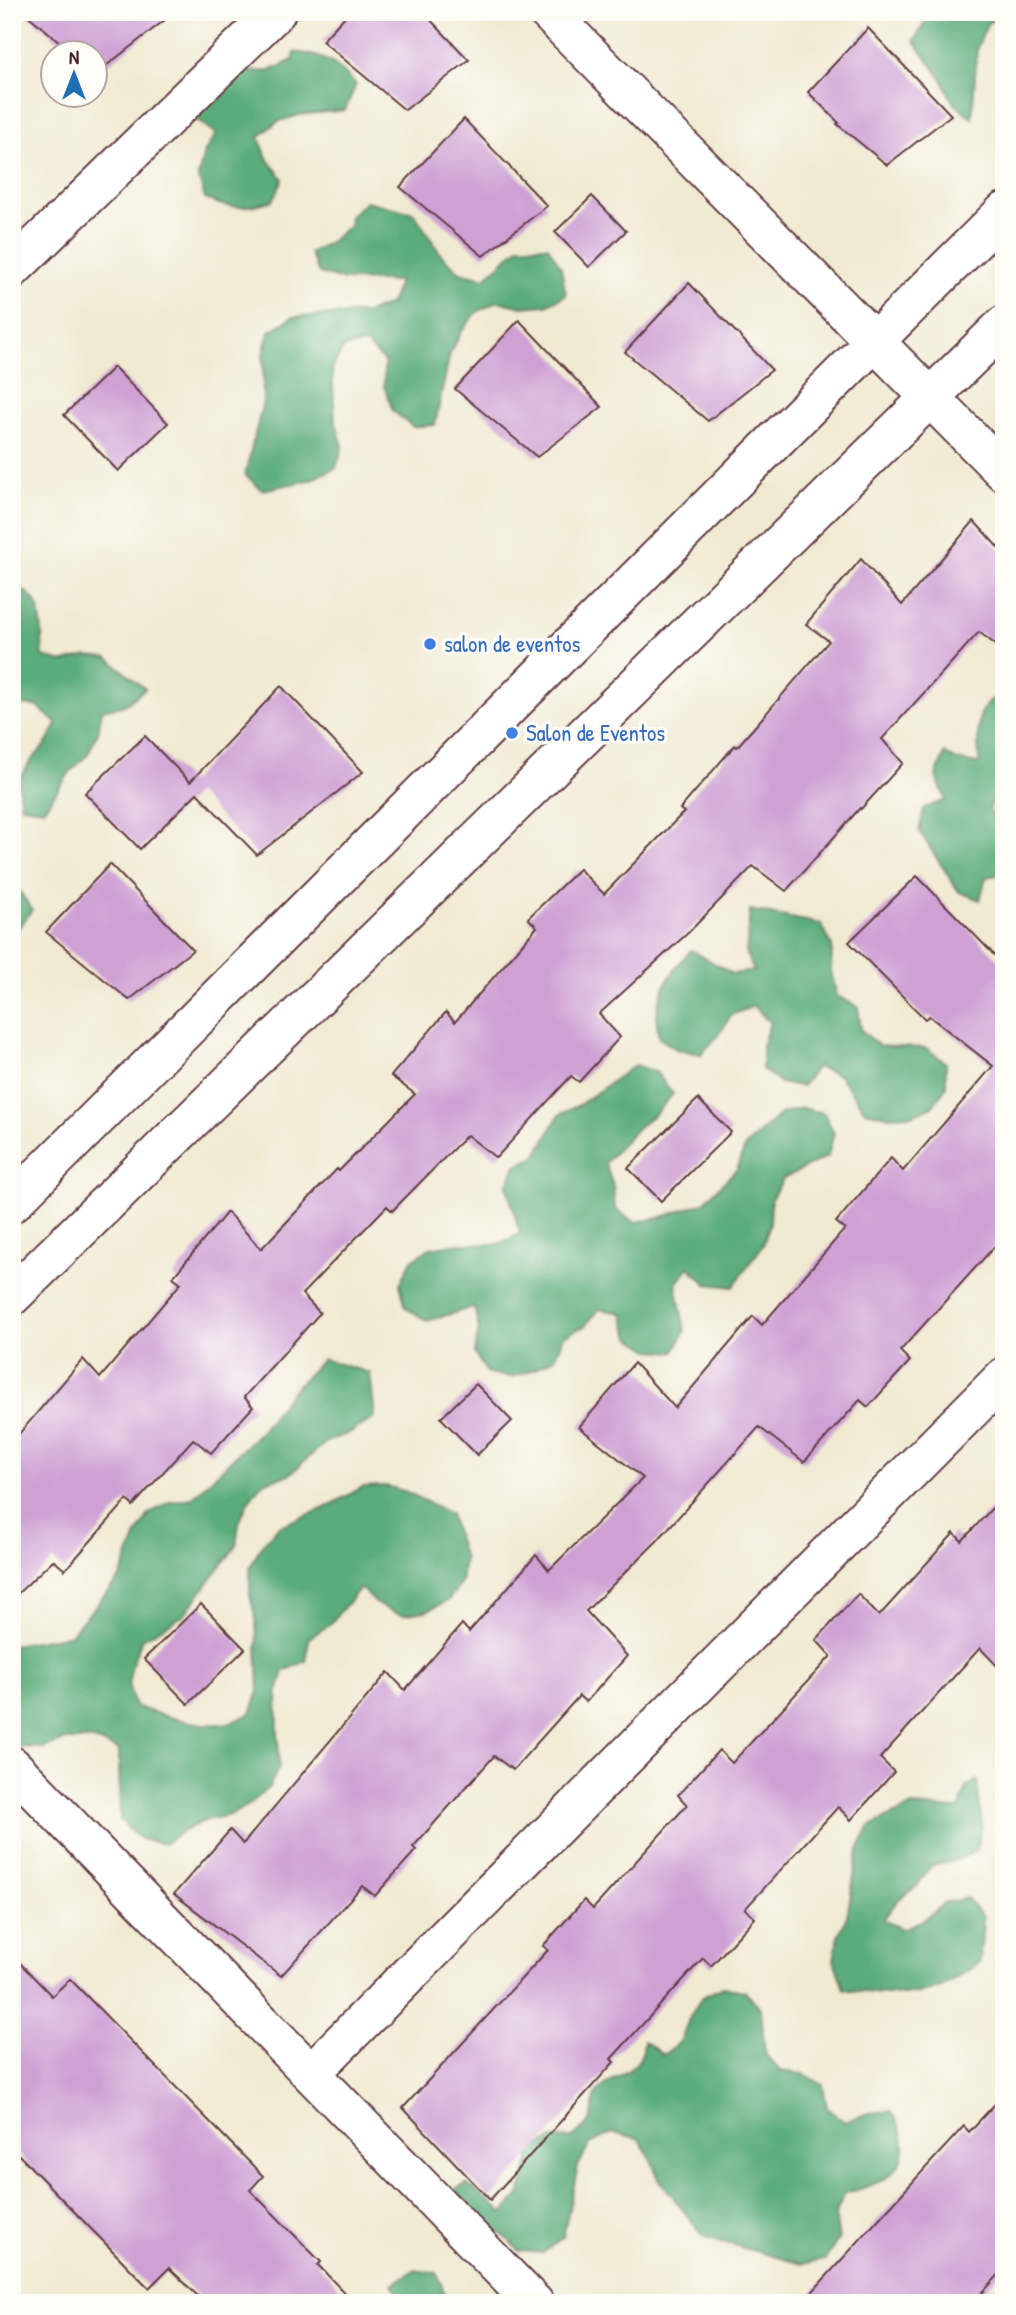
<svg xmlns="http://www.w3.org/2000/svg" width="1016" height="2315" font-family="'Patrick Hand',sans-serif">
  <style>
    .forest { fill: #5aac7a; stroke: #526652; stroke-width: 2 }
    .building { fill: #cea0d4 }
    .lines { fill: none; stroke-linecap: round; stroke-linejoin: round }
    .street-casing { stroke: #633d44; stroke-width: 42 }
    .street { stroke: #fff; stroke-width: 38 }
    .shop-dot { fill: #3f7fe0; stroke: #fdfcf7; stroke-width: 2.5 }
    .labels { text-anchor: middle; stroke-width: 7; stroke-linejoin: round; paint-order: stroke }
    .shop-label { font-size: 23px; fill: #366cbe; stroke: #fdfcf7; text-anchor: start }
  </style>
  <rect width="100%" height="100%" fill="#fdfcf7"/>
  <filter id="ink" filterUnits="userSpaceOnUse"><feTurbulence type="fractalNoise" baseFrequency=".0143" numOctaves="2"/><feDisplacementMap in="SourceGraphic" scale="14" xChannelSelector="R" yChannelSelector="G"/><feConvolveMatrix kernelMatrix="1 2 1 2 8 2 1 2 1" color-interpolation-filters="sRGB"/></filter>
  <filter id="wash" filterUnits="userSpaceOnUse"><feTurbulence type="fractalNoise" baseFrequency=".00686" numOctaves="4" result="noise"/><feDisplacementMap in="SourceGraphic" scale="28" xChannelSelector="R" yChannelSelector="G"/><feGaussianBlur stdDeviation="1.57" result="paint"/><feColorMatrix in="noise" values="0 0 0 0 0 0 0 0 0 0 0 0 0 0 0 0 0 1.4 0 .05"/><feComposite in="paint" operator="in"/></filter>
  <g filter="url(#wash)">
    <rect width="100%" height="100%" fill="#f0ead1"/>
    <g class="forest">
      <path d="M 952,12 L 1004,12 L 1004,21 L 988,22 L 977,48 L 972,118 L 953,102 L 943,81 L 914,41 L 926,20 Z"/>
      <path d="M 295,52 C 325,56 336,62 356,85 L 345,110 L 299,115 L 277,122 L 259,137 L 268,160 L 283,179 L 273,200 C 245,209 233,210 205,199 L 198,176 L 204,153 L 216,134 L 197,120 L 206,97 L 223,79 L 246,72 L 270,71 L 293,60 Z"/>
      <path d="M 366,201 L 414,213 L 442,256 L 460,272 L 485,278 L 520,246 L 548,246 L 561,267 L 566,295 L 546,305 L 522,307 L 498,301 L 477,312 L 462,331 L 450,353 L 435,425 L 413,427 L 393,411 L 384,386 L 384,361 L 366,344 L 344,347 L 332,368 L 335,420 L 343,446 L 336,468 L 310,480 L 262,490 L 245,475 L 263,402 L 263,355 L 269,332 L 293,317 L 367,313 L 390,304 L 399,281 L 343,280 L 319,273 L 310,253 L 330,242 L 350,225 L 349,217 Z"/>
      <path d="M 12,585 C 48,598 40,625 43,657 L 64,662 L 87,656 L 108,658 L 145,689 L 125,705 L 102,710 L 98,732 L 88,754 L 71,771 L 44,809 L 21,806 L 18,782 L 30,762 L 46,744 L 57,724 L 37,706 L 12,705 Z"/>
      <path d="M 1004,693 L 1004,782 L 989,808 L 1004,838 L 1004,874 L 986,877 L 980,900 L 959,892 L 919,831 L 924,808 L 946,800 L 936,776 L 945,753 L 955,760 L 979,764 C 979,734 970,707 1004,693 Z"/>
      <path d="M 12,890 L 19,890 L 32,910 L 17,930 L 12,931 Z"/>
      <path d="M 750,910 L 821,924 L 832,946 L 831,971 L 837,996 L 858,1007 L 861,1030 L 879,1046 L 926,1048 L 946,1063 L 946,1087 L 933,1106 L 912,1115 L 888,1116 L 865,1111 L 839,1075 L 817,1067 L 802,1086 L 780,1083 L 762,1069 L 762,1046 L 770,1023 L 754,1006 L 731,1015 L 719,1035 L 701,1054 L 678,1050 L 659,1038 C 658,1031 656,1022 657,1015 C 658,991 675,967 691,950 L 733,974 L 754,971 L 746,954 Z"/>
      <path d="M 635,1065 L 656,1072 L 673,1094 L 656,1113 L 637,1128 L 605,1163 L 613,1186 L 615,1209 L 635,1222 L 659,1218 L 703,1203 L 737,1169 L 745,1147 L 780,1114 L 802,1108 L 824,1113 L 834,1133 L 828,1156 L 783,1179 L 771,1199 L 770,1223 L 763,1245 L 733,1287 L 707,1284 L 689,1267 L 676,1284 L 685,1331 L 674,1352 L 650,1350 L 630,1337 L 622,1313 L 599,1309 L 585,1326 L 563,1336 L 555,1358 L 535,1369 L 512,1377 L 488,1374 L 474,1353 L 479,1329 L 474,1307 L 427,1321 L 406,1308 L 400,1284 L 411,1261 L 430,1248 L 452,1244 L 499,1244 L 520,1234 L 507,1186 L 516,1165 L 536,1156 L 559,1115 L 579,1105 Z"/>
      <path d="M 323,1359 L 370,1373 L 375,1418 L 349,1433 L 326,1442 L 289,1475 L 263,1482 L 248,1502 L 239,1523 L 236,1546 L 183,1616 L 142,1639 L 133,1661 L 128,1684 L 135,1706 C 158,1715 208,1730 231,1722 C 238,1720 245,1716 251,1713 L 259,1691 L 256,1620 L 250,1595 L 250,1568 L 260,1547 L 279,1526 L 323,1509 L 363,1487 L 386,1486 L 407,1492 L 450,1514 L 464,1559 L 461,1583 L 448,1601 L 426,1611 L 401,1615 L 378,1605 L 360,1588 L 329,1625 L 309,1638 L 306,1661 L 284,1671 L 277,1695 L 279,1767 L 269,1787 L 251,1803 L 231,1815 L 206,1820 L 183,1831 L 164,1844 L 140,1839 L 120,1820 L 119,1750 L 94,1740 L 67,1740 L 44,1748 L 19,1747 L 12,1736 L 12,1645 L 70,1635 L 120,1578 L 137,1535 L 149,1514 L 169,1502 L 192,1498 L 260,1432 L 290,1393 Z"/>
      <path d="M 977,1780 L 982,1826 L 976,1851 L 955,1861 L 931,1866 L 917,1886 L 898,1900 L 883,1920 L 903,1929 L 925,1919 L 945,1903 L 967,1898 L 983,1917 L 980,1962 C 968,1970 956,1980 943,1986 C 917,1999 871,1994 844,1989 L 834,1960 L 838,1936 L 847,1916 L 859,1847 L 870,1826 L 912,1806 L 959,1809 L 967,1787 Z"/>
      <path d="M 722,1987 L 744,1991 L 761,2008 L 765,2054 L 780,2071 L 804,2074 L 823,2085 L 827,2108 L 845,2122 L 868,2113 L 891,2111 C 894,2118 900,2125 902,2132 C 914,2173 876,2186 845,2193 L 835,2215 L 839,2238 L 825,2260 L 801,2264 L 704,2237 L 659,2179 L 650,2157 L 638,2138 L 612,2133 L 590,2144 L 578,2166 L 563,2237 L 543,2253 L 520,2251 L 501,2233 L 478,2225 L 467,2204 L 447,2193 L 467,2184 L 503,2213 L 520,2195 L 532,2151 L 551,2139 L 573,2138 C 579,2132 589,2125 592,2117 C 594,2111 592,2102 595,2096 C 610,2072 643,2076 644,2041 L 663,2055 L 680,2042 L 689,2019 L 701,1998 Z"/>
      <path d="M 414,2270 L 437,2273 L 448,2303 L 404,2303 L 393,2284 Z"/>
    </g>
    <g id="blocks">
      <g class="building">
        <path d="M 24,12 L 175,12 L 97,73 L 94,72 L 94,52 L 72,52 Z"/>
        <path d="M 349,12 L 423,12 L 469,60 L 405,110 L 322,41 Z"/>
        <path d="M 868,28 L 951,115 L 887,165 L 837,124 L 839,123 L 808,92 Z"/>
        <path d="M 464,119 L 547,206 L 483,256 L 400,187 Z"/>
        <path d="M 592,196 L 626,231 L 589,267 L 555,232 Z"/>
        <path d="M 689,283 L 772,370 L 708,421 L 625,352 Z"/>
        <path d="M 519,320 L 602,407 L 537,457 L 455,389 Z"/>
        <path d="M 114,367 L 168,423 L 118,471 L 64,415 Z"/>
        <path d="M 974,521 L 1004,554 L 1004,651 L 979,632 L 882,739 L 903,763 L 861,809 L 860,808 L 786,891 L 753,866 L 690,931 L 599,1014 L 620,1037 L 579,1082 L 571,1076 L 496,1158 L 467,1135 L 392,1211 L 387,1206 L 302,1294 L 320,1313 L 244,1397 L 253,1407 L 211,1453 L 193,1439 L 133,1506 L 127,1500 L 65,1570 L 53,1560 L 12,1599 L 12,1442 L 83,1359 L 100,1378 L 181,1283 L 173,1277 L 227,1212 L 261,1249 L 337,1169 L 339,1171 L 415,1094 L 391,1076 L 446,1012 L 455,1022 L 537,927 L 528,918 L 579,869 L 604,894 L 684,812 L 680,809 L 735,745 L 737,747 L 829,641 L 806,624 L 861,559 L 902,605 Z"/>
        <path d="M 281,686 L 363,772 L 257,855 L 197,793 L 140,849 L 85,793 L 145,736 L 190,782 Z"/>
        <path d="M 110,864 L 193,950 L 129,1000 L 46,932 Z"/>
        <path d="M 917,876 L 1004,965 L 1004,1236 L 900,1351 L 910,1361 L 868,1407 L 860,1400 L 804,1462 L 759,1427 L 657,1541 L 586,1611 L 627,1656 L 586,1702 L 579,1696 L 513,1770 L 494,1756 L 413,1847 L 416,1850 L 375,1896 L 362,1886 L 281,1976 L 174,1894 L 230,1830 L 243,1844 L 388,1672 L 405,1690 L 462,1624 L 469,1632 L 536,1555 L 549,1570 L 643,1478 L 579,1427 L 634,1363 L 675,1408 L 753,1316 L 762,1325 L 845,1229 L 836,1222 L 891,1158 L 903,1171 L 993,1066 L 929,1016 L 925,1019 L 849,942 Z"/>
        <path d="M 698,1099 L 731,1132 L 661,1201 L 628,1168 Z"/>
        <path d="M 476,1384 L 512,1421 L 477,1455 L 441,1418 Z"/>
        <path d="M 1004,1495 L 1004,1673 L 980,1648 L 880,1758 L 894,1772 L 851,1820 L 838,1807 L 745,1909 L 755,1918 L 711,1966 L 703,1958 L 611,2059 L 614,2062 L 490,2200 L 403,2108 L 548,1950 L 543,1946 L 584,1900 L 593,1909 L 687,1805 L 678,1795 L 719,1750 L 732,1763 L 831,1656 L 816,1640 L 858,1594 L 879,1616 L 954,1533 L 962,1541 Z"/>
        <path d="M 201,1604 L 245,1649 L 188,1704 L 144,1659 Z"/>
        <path d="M 12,1955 L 52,1996 L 70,1979 L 263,2176 L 250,2190 L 321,2262 L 318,2265 L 354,2303 L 205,2303 L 169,2268 L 149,2288 L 12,2148 Z"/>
        <path d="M 1004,2094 L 1004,2269 L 973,2303 L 802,2303 L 964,2126 L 969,2132 Z"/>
      </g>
    </g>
  </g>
  <g filter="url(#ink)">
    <use href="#blocks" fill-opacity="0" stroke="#633d44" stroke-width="2"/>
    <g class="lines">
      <g class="street-casing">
        <g id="street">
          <path d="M 548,12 L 1004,472"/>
          <path d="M 12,269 L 276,12"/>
          <path d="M 12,1203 L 1004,212"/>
          <path d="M 12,1296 L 1004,325"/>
          <path d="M 12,1766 L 534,2303"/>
          <path d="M 311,2073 L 1004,1377"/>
        </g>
      </g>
      <use href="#street" class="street"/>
    </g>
  </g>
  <g class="shop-dot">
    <circle cx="430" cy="644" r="7"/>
    <circle cx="512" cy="733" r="7"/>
  </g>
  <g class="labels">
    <g class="shop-label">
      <text x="444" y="652">salon de eventos</text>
      <text x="526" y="741">Salon de Eventos</text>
    </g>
  </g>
  <rect width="1016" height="2315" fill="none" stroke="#fdfcf7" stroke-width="42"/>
  <g transform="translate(74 74)"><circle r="33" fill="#fdfcf7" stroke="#b5a4a5" stroke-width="2"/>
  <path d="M0-5L12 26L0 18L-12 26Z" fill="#1f6fb2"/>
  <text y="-10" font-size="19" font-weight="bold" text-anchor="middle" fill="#4a1f2b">N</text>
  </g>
</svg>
